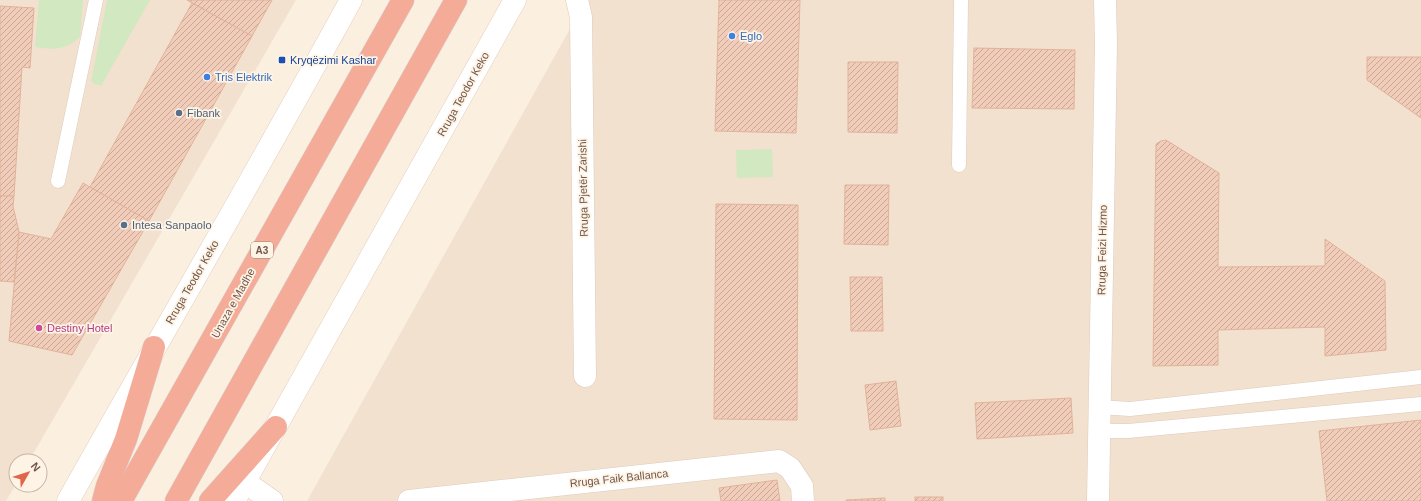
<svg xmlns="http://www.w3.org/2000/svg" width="1421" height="501" font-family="Helvetica,sans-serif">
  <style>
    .residential { fill: #f2e1cf }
    .park { fill: #d2e8c0 }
    .building { fill: url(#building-hatch); stroke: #e2b29a }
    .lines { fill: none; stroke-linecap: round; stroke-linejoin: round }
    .lane-casing { stroke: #dfcbbd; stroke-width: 15 }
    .street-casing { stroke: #dfcbbd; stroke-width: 23 }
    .secondary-casing { stroke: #e5cebd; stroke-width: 23 }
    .highway-casing { stroke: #dad3d0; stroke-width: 23 }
    .lane { stroke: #fff; stroke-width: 14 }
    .street { stroke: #fff; stroke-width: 22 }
    .secondary { stroke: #fff; stroke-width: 22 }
    .highway { stroke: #f4ac99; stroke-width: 22 }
    .shop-dot { fill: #3f7fe0; stroke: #fef4e6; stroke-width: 1.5 }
    .transit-dot { fill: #1a4fb4; stroke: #fef4e6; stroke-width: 1.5 }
    .service-dot { fill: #5c6f8a; stroke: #fef4e6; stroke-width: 1.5 }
    .hotel-dot { fill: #d1479c; stroke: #fef4e6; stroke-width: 1.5 }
    .labels { text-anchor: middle; stroke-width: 3.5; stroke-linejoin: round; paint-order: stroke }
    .shield { fill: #fef4e6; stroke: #9b8578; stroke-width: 1 }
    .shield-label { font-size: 10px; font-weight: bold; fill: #715549 }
    .shop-label { font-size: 11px; fill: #366cbe; stroke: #fef4e6; text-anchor: start }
    .transit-label { font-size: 11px; fill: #164399; stroke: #fef4e6; text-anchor: start }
    .street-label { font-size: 11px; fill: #715549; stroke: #fef4e6 }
    .service-label { font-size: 11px; fill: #4e5e75; stroke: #fef4e6; text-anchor: start }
    .hotel-label { font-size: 11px; fill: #b23c85; stroke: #fef4e6; text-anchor: start }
  </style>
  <defs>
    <pattern id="building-hatch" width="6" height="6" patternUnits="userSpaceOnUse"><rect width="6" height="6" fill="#f0ccb9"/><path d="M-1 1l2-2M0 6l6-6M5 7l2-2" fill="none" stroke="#c7a898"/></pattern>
  </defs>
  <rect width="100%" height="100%" fill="#fbf0e0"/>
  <g class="residential">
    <path d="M 0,0 L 296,0 L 29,461 L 16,461 L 16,484 L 6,501 L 0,501 Z"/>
    <path d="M 586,0 L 1421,0 L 1421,501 L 307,501 Z"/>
  </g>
  <g class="park">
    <path d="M 39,0 L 83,0 L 80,37 C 66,50 54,50 35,47 Z"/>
    <path d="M 107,0 L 150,0 L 101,86 L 91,82 Z"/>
    <path d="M 772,149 L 773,177 L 737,178 L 736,150 Z"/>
  </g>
  <g class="building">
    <path d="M 187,0 L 272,0 L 252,36 Z"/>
    <path d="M 719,0 L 800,0 L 796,133 L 715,131 Z"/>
    <path d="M 192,3 L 252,36 L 149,221 L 90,187 Z"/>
    <path d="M 0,6 L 34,8 L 30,68 L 22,67 L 14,196 L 0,196 Z"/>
    <path d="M 974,48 L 1075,50 L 1074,109 L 972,108 Z"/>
    <path d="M 1367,57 L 1421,57 L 1421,118 L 1367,80 Z"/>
    <path d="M 848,62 L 898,62 L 897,133 L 848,132 Z"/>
    <path d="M 1166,140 L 1219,173 L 1218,267 L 1325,266 L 1325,239 L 1385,281 L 1386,350 L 1325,356 L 1325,327 L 1218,330 L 1218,365 L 1153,366 L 1156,144 L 1161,141 Z"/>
    <path d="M 83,183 L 149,221 L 72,355 L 9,341 L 19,232 L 51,239 Z"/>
    <path d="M 845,185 L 889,185 L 888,245 L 844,244 Z"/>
    <path d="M 0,196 L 14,196 L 13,206 L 19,232 L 14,282 L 0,281 Z"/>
    <path d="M 716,204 L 798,205 L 797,420 L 714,419 Z"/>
    <path d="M 850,277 L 882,277 L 883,331 L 851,331 Z"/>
    <path d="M 896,381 L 901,426 L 870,430 L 865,385 Z"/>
    <path d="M 1071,398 L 1073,433 L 977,439 L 975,403 Z"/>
    <path d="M 1421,420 L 1421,501 L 1327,501 L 1319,431 Z"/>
    <path d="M 777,480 L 780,501 L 721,501 L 719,488 Z"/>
    <rect x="915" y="497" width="28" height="4"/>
    <path d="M 885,498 L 885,501 L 846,501 L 846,500 Z"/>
  </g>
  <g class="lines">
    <g class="lane-casing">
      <g id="lane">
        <path d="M 959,165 L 961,0"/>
        <path d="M 58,181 L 96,0"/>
        <path d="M 1099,407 L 1130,409 L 1421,377"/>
        <path d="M 1099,431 L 1128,431 L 1421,404"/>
      </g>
    </g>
    <g class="street-casing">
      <g id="street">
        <path d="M 577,0 L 581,17 L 585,376"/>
        <path d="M 245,482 L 272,501"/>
        <path d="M 409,501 L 779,461 L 790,468 L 802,486 L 803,501"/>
        <path d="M 1098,501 L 1106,44 L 1105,0"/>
      </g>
    </g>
    <g class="secondary-casing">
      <g id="secondary">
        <path d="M 68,501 C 162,334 259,168 351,0"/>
        <path d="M 234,501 L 515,0"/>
      </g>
    </g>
    <g class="highway-casing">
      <g id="highway">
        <path d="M 103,501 L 107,486 L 126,439 L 154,347"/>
        <path d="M 121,501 L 403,0"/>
        <path d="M 176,501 L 456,0"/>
        <path d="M 210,501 L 276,427"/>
      </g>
    </g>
    <use href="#lane" class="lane"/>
    <use href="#street" class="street"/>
    <use href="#secondary" class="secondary"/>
    <use href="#highway" class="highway"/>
  </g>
  <g class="shop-dot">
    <circle cx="732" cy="36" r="4"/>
    <circle cx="207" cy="77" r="4"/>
  </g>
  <rect class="transit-dot" x="278" y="56" width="8" height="8" rx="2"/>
  <g class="service-dot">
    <circle cx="179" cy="113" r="4"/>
    <circle cx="124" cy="225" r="4"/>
  </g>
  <circle class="hotel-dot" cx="39" cy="328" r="4"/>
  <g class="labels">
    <rect class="shield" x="251" y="242" width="22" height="16" rx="3"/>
    <g class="shield-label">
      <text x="262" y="254">A3</text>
    </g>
    <g class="shop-label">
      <text x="740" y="40">Eglo</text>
      <text x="215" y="81">Tris Elektrik</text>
    </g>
    <g class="transit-label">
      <text x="290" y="64">Kryqëzimi Kashar</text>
    </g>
    <g class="street-label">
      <text transform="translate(463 94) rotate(-61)" y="4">Rruga Teodor Keko</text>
      <text transform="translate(583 188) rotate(-91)" y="4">Rruga Pjetër Zarishi</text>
      <text transform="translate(1102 250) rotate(-89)" y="4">Rruga Feizi Hizmo</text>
      <text transform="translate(192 282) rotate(-60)" y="4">Rruga Teodor Keko</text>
      <text transform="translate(233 303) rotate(-61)" y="4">Unaza e Madhe</text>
      <text transform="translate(619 478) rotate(-6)" y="4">Rruga Faik Ballanca</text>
    </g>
    <g class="service-label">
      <text x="187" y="117">Fibank</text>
      <text x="132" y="229">Intesa Sanpaolo</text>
    </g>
    <g class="hotel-label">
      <text x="47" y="332">Destiny Hotel</text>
    </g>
  </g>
  <g transform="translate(28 473) rotate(51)"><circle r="19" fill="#fef4e6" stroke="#c6b4a7"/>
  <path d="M0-3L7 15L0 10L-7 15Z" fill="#e26449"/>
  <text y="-6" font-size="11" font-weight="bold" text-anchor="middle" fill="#715549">N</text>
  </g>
</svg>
